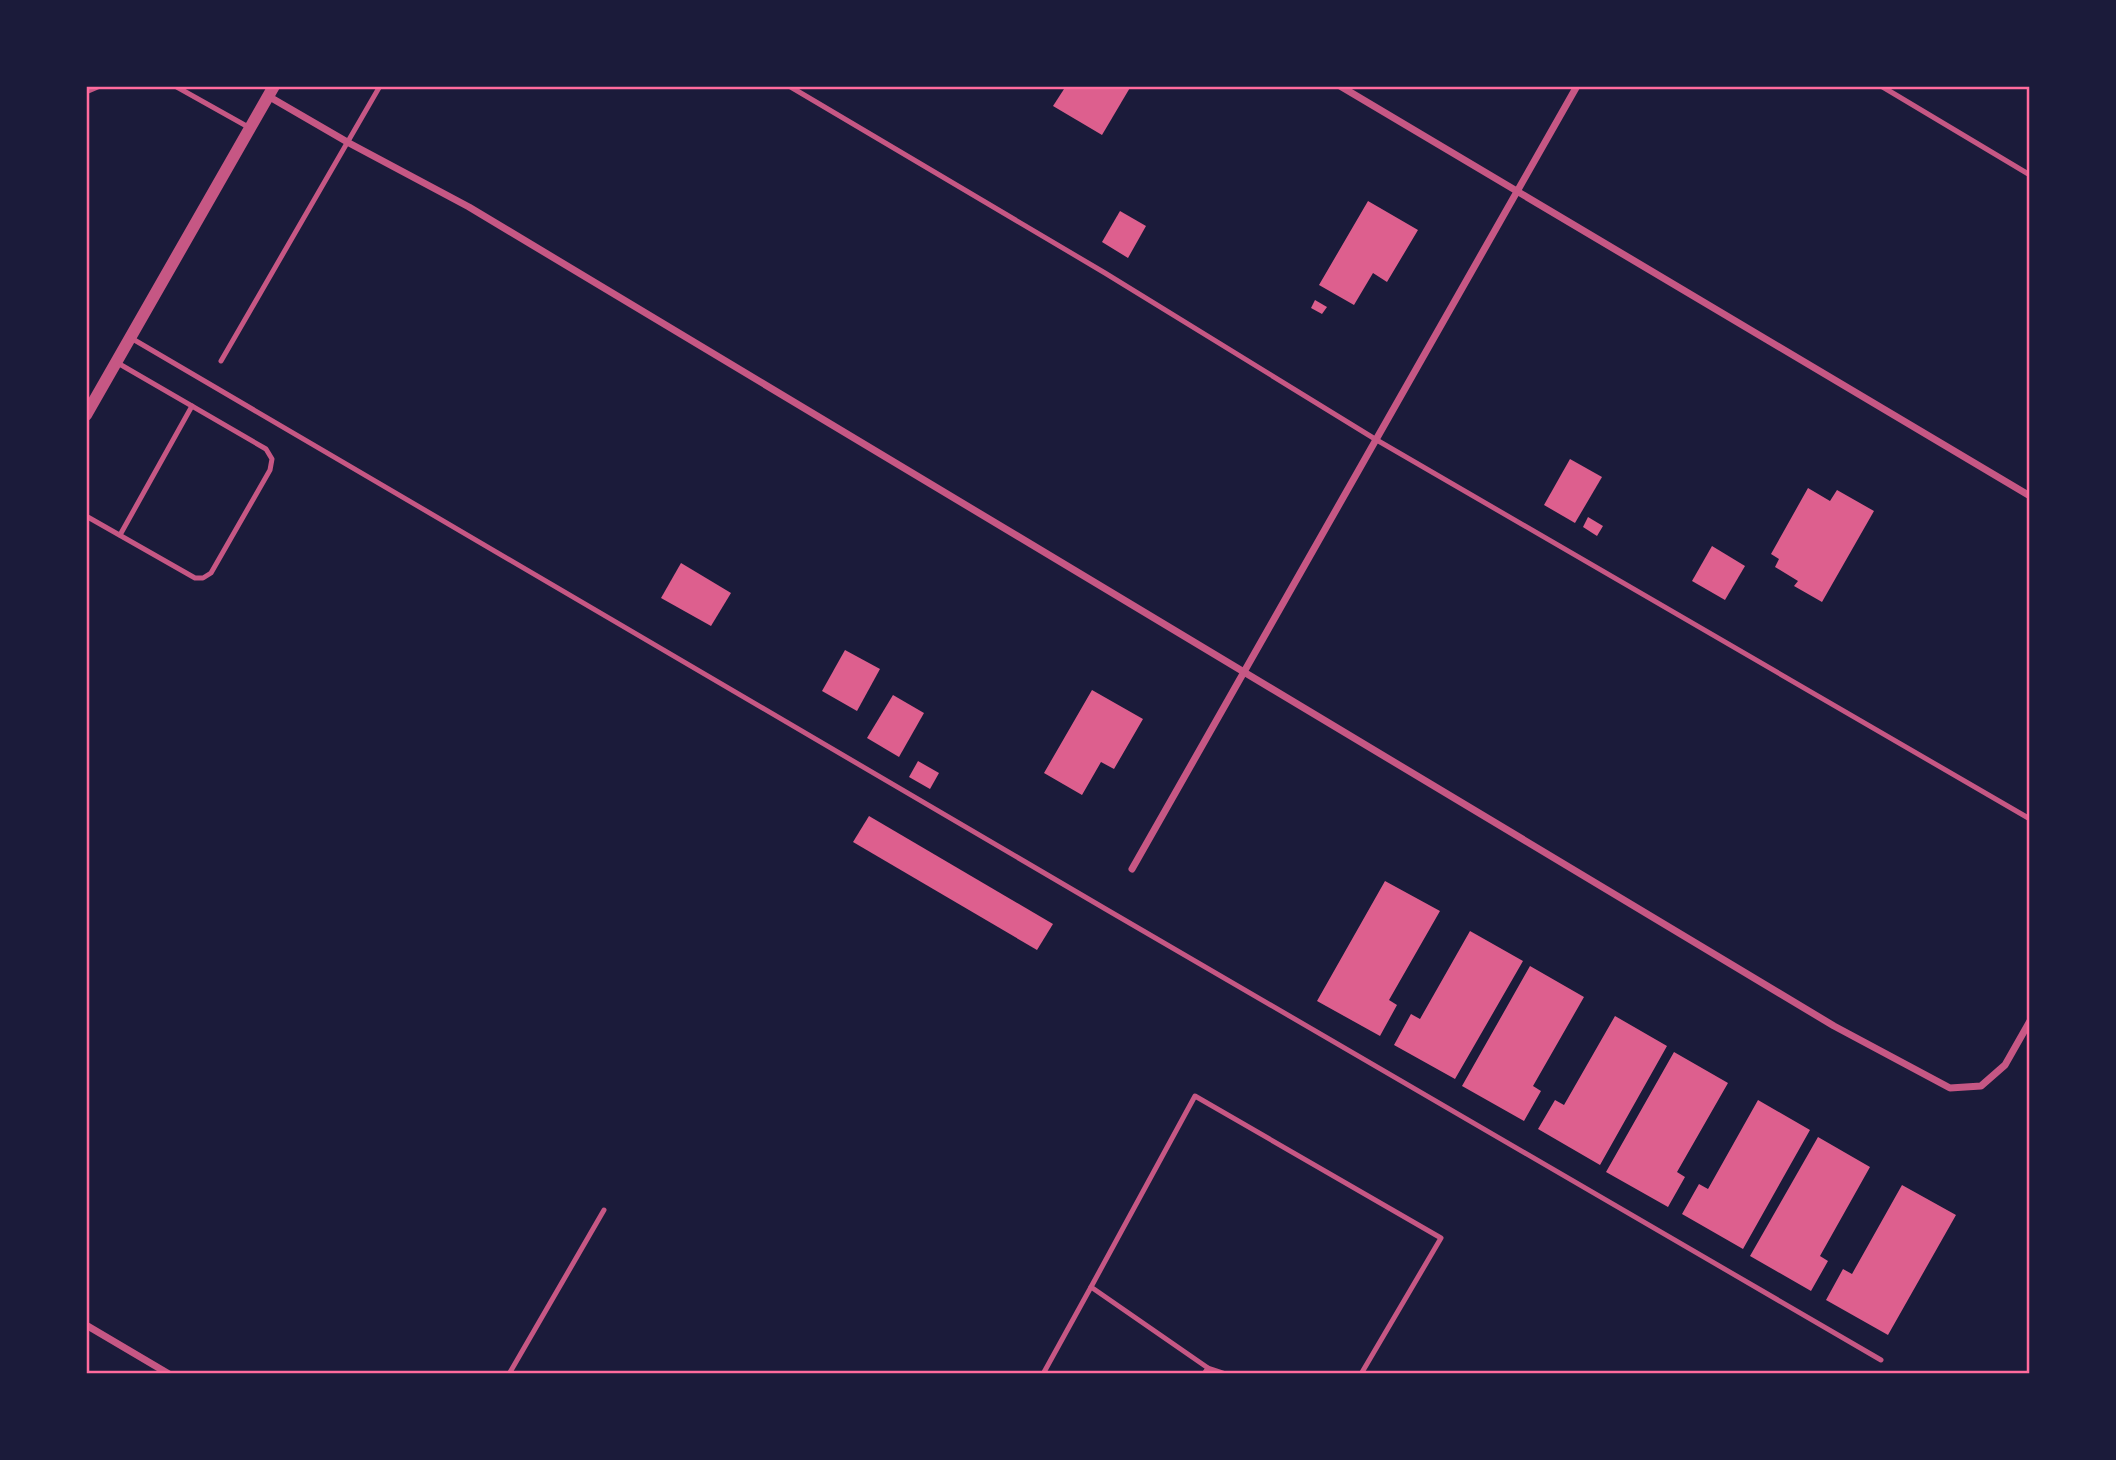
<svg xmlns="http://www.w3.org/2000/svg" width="2116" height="1460" font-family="'Public Sans',sans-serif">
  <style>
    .building { fill: #dd5f8e }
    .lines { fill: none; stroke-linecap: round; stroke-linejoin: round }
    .service { stroke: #c65784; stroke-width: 5 }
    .minor { stroke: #c65784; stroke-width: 7 }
    .tertiary { stroke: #c65784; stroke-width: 12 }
    .neatline { fill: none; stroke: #ff6b9d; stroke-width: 2.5 }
  </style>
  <rect width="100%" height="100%" fill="#1b1b3a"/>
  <g class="building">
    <path d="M 1066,86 L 1131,86 L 1102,135 L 1053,106 Z"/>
    <path d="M 1368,201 L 1418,230 L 1387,282 L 1373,273 L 1354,305 L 1319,285 Z"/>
    <path d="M 1120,211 L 1146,226 L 1128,258 L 1102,242 Z"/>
    <path d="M 1315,300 L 1327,307 L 1322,314 L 1311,308 Z"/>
    <path d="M 1570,459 L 1602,477 L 1575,523 L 1544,505 Z"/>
    <path d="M 1808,488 L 1830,501 L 1837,490 L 1874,511 L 1822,602 L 1794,586 L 1798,581 L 1775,567 L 1779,559 L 1771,554 Z"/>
    <path d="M 1588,517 L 1603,526 L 1597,536 L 1583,527 Z"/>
    <path d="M 1712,546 L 1745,566 L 1725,600 L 1692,581 Z"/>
    <path d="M 681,563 L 731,593 L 711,626 L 661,598 Z"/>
    <path d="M 845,650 L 880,669 L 857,711 L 822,691 Z"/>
    <path d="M 1092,690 L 1143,719 L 1114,769 L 1101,762 L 1082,795 L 1044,773 Z"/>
    <path d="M 893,695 L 924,713 L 899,757 L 867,738 Z"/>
    <path d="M 918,761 L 939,773 L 930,789 L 909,777 Z"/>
    <path d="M 869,816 L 1053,924 L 1037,950 L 853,842 Z"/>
    <path d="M 1385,881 L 1440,911 L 1389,1000 L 1397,1005 L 1380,1036 L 1317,1001 Z"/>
    <path d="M 1470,931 L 1523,961 L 1455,1079 L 1394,1045 L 1411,1014 L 1420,1019 Z"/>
    <path d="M 1530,966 L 1584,997 L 1533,1086 L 1541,1091 L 1524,1121 L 1462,1086 Z"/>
    <path d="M 1615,1016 L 1667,1046 L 1600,1165 L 1538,1129 L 1555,1100 L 1564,1105 Z"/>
    <path d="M 1674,1052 L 1728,1083 L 1677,1172 L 1685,1177 L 1668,1207 L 1606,1172 Z"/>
    <path d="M 1758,1100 L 1810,1130 L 1743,1249 L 1682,1214 L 1699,1184 L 1708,1189 Z"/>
    <path d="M 1818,1137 L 1870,1167 L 1820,1256 L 1828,1261 L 1811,1291 L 1750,1256 Z"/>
    <path d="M 1902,1185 L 1956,1215 L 1888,1335 L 1826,1300 L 1843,1269 L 1852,1274 Z"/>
  </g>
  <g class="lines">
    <g class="service">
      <path d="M 175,86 L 250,128"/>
      <path d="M 789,86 L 1105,273 L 1375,439 L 2030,819"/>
      <path d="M 1881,86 L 2030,175"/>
      <path d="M 86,92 L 100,86"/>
      <path d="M 131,338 L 1109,911 L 1881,1360"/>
      <path d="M 221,361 L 380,86"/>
      <path d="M 86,516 L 195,578 L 203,578 L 211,573 L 270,470 L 272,459 L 266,449 L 116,362"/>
      <path d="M 120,535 L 192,406"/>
      <path d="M 1091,1287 L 1195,1096 L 1441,1238 L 1361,1374"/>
      <path d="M 1208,1368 L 1226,1374"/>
      <path d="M 509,1374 L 604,1210"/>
      <path d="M 1043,1374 L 1091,1287 L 1208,1368 L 1204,1374"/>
    </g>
    <g class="minor">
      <path d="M 1340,86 L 2030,496"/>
      <path d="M 268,96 L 349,143 L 469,207 L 1834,1026 L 1950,1088 L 1981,1086 L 2005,1065 L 2030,1021"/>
      <path d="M 1132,869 L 1577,86"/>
      <path d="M 86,1325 L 169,1374"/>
    </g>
    <path class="tertiary" d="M 86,415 L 274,86"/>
  </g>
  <rect width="2116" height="1460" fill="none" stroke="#1b1b3a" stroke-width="175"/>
  <rect x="88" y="88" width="1940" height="1284" class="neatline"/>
</svg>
